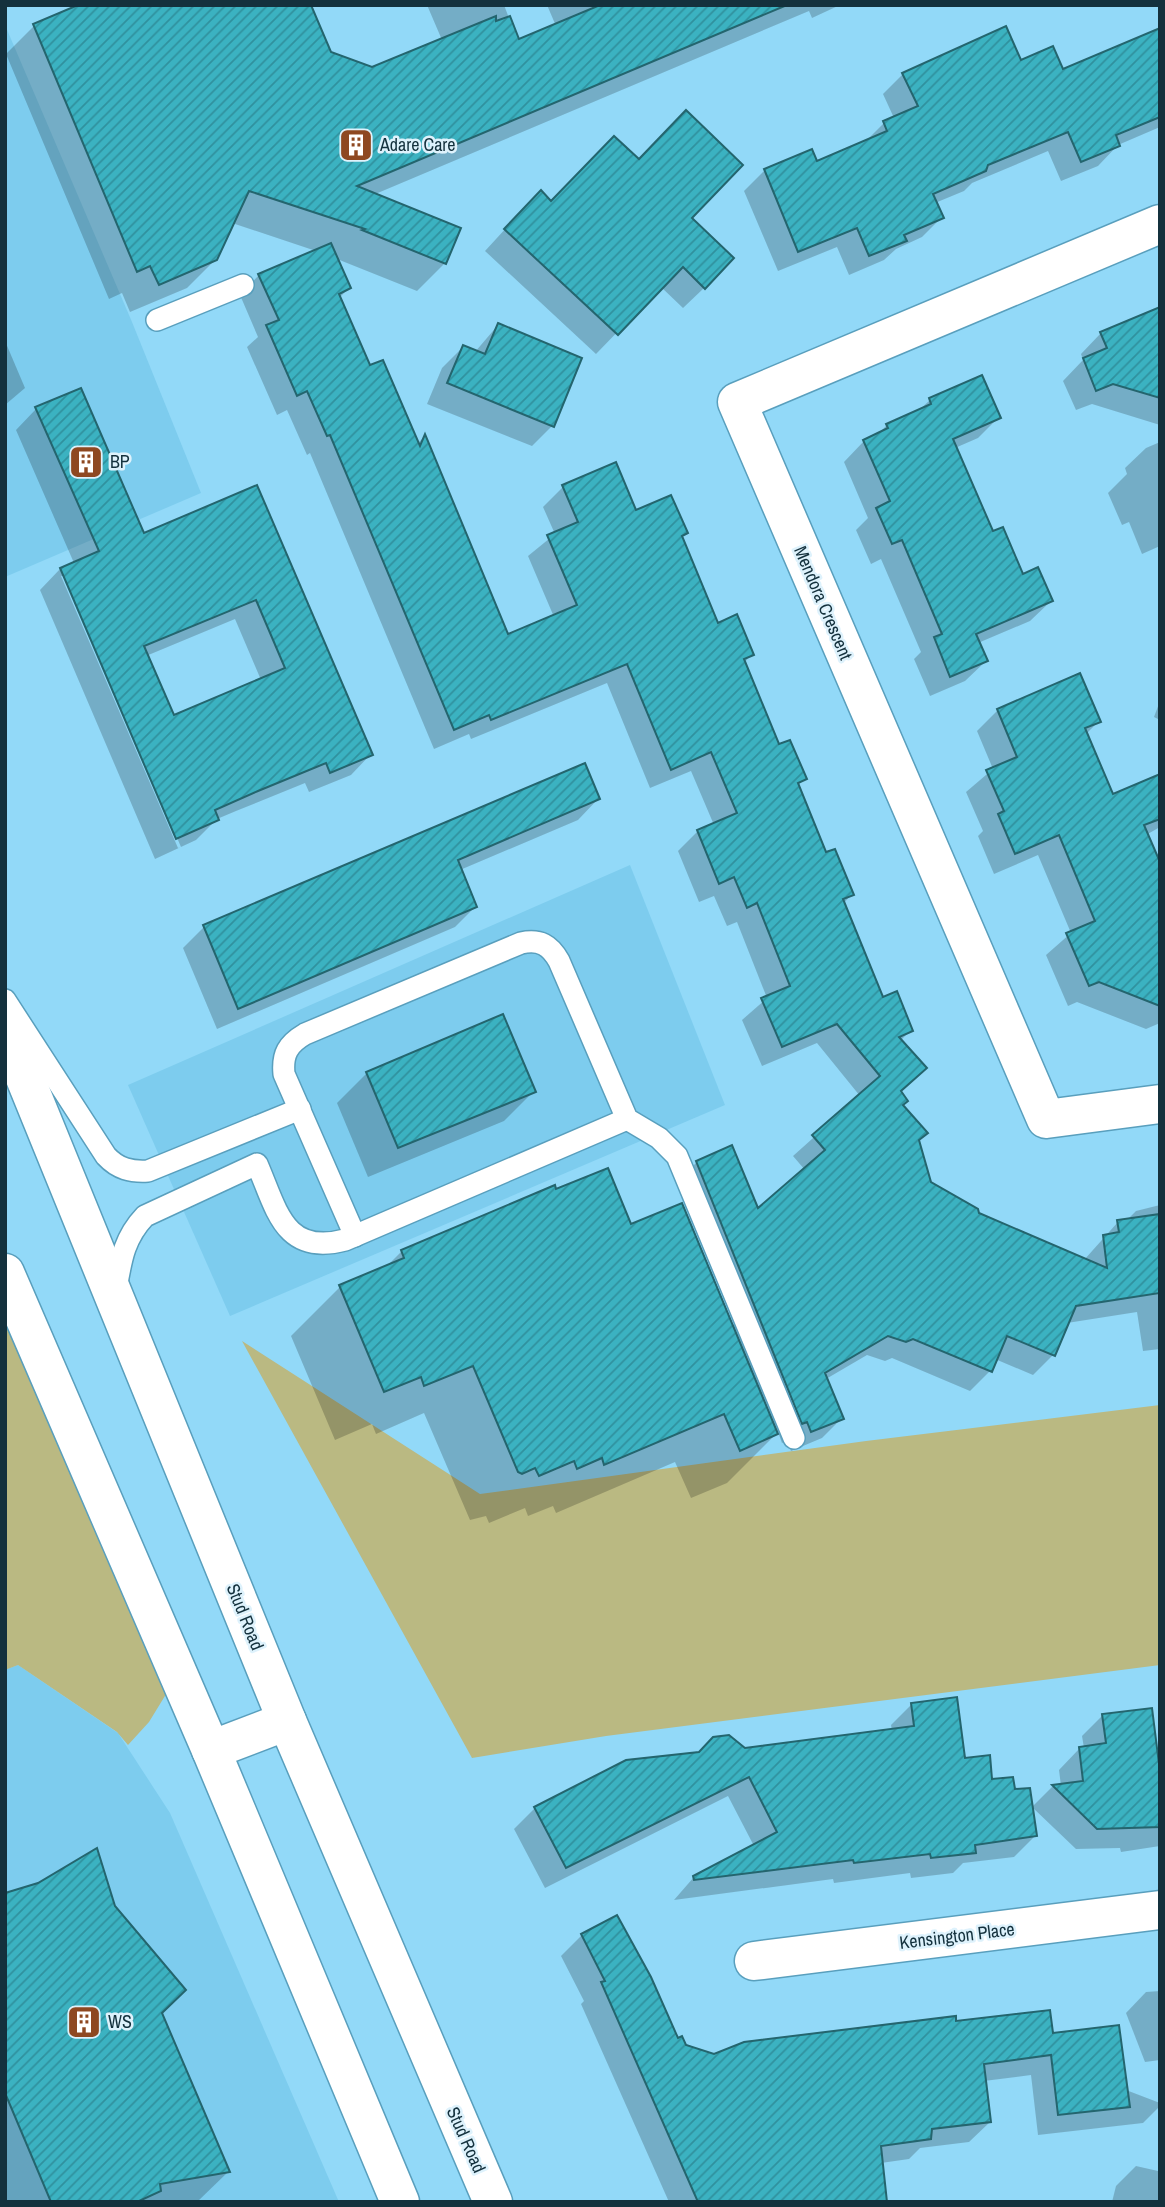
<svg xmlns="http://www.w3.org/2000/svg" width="1165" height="2207" font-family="'Archivo Narrow',sans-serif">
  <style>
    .built { fill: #7dccee }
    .park { fill: #bab982 }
    .shadow { fill: #0003; fill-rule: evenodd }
    .building { fill: url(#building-hatch); stroke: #24656e; stroke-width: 2; fill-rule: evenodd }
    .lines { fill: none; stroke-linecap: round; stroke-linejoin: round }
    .lane-casing { stroke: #599fbd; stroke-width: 24 }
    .street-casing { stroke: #599fbd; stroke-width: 41 }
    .highway-casing { stroke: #599fbd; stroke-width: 41 }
    .lane { stroke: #fff; stroke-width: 21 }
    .street { stroke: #fff; stroke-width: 38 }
    .highway { stroke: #fff; stroke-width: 38 }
    .labels { text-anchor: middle; stroke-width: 5; stroke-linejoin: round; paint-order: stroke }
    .poi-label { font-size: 18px; fill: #14313d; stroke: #def2fc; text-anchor: start }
    .street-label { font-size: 18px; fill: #14313d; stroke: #def2fc }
  </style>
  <defs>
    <pattern id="building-hatch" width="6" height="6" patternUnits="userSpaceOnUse" patternTransform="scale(1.75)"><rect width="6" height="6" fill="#3bb2c1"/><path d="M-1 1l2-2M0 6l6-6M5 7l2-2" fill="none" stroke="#30919e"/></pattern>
  </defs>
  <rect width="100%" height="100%" fill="#92d9f8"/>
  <g class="built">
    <path d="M 5,25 L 132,322 L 201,493 L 5,577 Z"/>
    <path d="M 630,865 L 725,1105 L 230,1316 L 128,1085 Z"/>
    <path d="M 18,1665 L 118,1733 L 170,1813 L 339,2202 L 5,2202 L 5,1670 Z"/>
  </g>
  <g class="park">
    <path d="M 5,1273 L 179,1673 L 149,1722 L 128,1745 L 117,1732 L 18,1665 L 5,1670 Z"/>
    <path d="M 242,1341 L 480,1494 L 866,1441 L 1160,1405 L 1160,1665 L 606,1736 L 472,1758 Z"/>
  </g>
  <g class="shadow">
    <path d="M 427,5 L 504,5 L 518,42 L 556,26 L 547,5 L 840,5 L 812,18 L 809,11 L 373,195 L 445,263 L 417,291 L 337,259 L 349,288 L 339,298 L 369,368 L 417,444 L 424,437 L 507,636 L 554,617 L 528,556 L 555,534 L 543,507 L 563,487 L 615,465 L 635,512 L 686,533 L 681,538 L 717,625 L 752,654 L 744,663 L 778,746 L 804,779 L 797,786 L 825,855 L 852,894 L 843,904 L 882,999 L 911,1030 L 900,1041 L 924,1068 L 899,1092 L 929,1183 L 978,1215 L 1084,1260 L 1118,1222 L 1127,1220 L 1136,1211 L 1160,1205 L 1160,1349 L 1143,1351 L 1137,1312 L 1067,1323 L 1053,1355 L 1033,1375 L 995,1359 L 990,1371 L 970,1391 L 892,1358 L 885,1361 L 867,1355 L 826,1379 L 842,1418 L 822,1438 L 791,1451 L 787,1441 L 782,1443 L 778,1432 L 727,1483 L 691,1498 L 675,1462 L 556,1513 L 553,1506 L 528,1516 L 525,1508 L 489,1523 L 486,1516 L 470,1520 L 424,1413 L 376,1434 L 372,1424 L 335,1440 L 291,1336 L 340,1287 L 384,1269 L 402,1251 L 555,1191 L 630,1226 L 731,1326 L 734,1324 L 677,1182 L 697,1162 L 757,1211 L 805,1170 L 793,1156 L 860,1096 L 817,1043 L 762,1066 L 742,1020 L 767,998 L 737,922 L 727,926 L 714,896 L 699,902 L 678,851 L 698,831 L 714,825 L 691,771 L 650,788 L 607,683 L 471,739 L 469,734 L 434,749 L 310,453 L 307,455 L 287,410 L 277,415 L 247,347 L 258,337 L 240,295 L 259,275 L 316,251 L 232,223 L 216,259 L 187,288 L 130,312 L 122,293 L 109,299 L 6,54 L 34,26 L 329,53 L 372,69 L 442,40 Z"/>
    <path d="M 1160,30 L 1160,127 L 1118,145 L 1098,166 L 1061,181 L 1048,151 L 972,183 L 964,191 L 935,203 L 942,217 L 922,237 L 896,249 L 884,260 L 849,275 L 837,247 L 778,271 L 744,191 L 765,170 L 816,164 L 863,144 L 884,123 L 894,118 L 883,94 L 903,74 L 1020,62 L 1062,71 Z"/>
    <path d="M 638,161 L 689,219 L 704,288 L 683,308 L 661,287 L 596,354 L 485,251 L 520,213 Z"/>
    <path d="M 1160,309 L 1160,425 L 1092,404 L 1076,410 L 1063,381 L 1083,360 L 1081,354 L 1101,333 Z"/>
    <path d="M 498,325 L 552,426 L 532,446 L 427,404 L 442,368 L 463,347 L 475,352 Z"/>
    <path d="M 5,341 L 25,388 L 5,405 Z"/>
    <path d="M 930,400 L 999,417 L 978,438 L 955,448 L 992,533 L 1022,576 L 1051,601 L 1030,621 L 978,643 L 986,661 L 965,681 L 930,696 L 914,659 L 921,652 L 881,559 L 871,564 L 856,530 L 868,518 L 844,462 L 864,441 L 877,435 L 887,425 L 917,412 Z"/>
    <path d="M 36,409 L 143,536 L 256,487 L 371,754 L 351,775 L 309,792 L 305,783 L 236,811 L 217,819 L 196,840 L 155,859 L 40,590 L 60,569 L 74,563 L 16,430 ZM 61,576 L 65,576 L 181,847 L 178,848 ZM 235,619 L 261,680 L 173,717 L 146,656 Z"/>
    <path d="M 1160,442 L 1160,546 L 1142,554 L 1129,522 L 1122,525 L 1108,493 L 1127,474 L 1125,468 L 1146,448 Z"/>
    <path d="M 1160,701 L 1160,720 L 1154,717 Z"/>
    <path d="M 998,710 L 1099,721 L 1086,734 L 1112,796 L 1160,776 L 1160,827 L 1146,835 L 1160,867 L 1160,1023 L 1146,1029 L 1077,1002 L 1068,1006 L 1046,955 L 1071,933 L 1038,855 L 994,874 L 978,836 L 983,831 L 966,792 L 993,769 L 977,731 Z"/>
    <path d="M 584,765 L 598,799 L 578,820 L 460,870 L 475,907 L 455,927 L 217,1029 L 183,948 L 204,927 Z"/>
    <path d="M 367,1073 L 534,1091 L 504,1121 L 368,1177 L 337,1103 Z"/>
    <path d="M 912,1704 L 963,1759 L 991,1781 L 1013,1791 L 1035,1836 L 1014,1857 L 963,1863 L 953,1873 L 911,1878 L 910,1873 L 834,1883 L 833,1879 L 674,1900 L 694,1877 L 754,1846 L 728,1796 L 545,1888 L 514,1829 L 535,1808 L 745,1750 L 892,1731 L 891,1725 Z"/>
    <path d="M 1103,1715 L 1160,1786 L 1160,1846 L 1121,1852 L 1120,1848 L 1076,1849 L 1032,1807 L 1052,1787 L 1061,1786 L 1059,1770 L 1079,1749 L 1084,1748 L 1082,1736 Z"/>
    <path d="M 5,1895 L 114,1907 L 228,2172 L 197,2202 L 5,2202 Z"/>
    <path d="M 582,1935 L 677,2040 L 714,2056 L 955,2023 L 1051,2035 L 1126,2090 L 1160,2103 L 1160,2106 L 1143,2123 L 1038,2135 L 1031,2075 L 984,2081 L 990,2122 L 969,2142 L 920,2148 L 909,2159 L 881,2163 L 885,2202 L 669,2202 L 581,2004 L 584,2001 L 561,1956 Z"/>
    <path d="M 1160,1991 L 1160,2060 L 1145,2062 L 1126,2013 L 1146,1992 Z"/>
    <path d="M 1136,2166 L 1158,2171 L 1160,2202 L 1112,2202 L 1116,2186 Z"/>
  </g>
  <g class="building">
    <path d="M 78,5 L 311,5 L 331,52 L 372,67 L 496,16 L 496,21 L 510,16 L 519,39 L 600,5 L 787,5 L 357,186 L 461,228 L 446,264 L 362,230 L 365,229 L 249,191 L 217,260 L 159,285 L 150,266 L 137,272 L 33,24 Z"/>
    <path d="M 1006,26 L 1021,60 L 1053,46 L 1063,69 L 1160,28 L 1160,117 L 1116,135 L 1120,146 L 1081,162 L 1068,132 L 988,165 L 986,171 L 933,194 L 944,218 L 904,235 L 907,241 L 869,256 L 857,228 L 798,252 L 764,169 L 812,149 L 817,161 L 887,131 L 883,121 L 918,106 L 902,73 Z"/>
    <path d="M 686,110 L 743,165 L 692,218 L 734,258 L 705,289 L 683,267 L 618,335 L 504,229 L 541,190 L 551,201 L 614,136 L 639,159 Z"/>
    <path d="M 331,243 L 351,288 L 339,294 L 370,365 L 383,360 L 420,446 L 425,434 L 508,634 L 577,605 L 547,535 L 578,522 L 562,485 L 616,462 L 636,510 L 671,495 L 688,533 L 682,536 L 718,623 L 737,614 L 754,655 L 744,659 L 779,744 L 790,740 L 807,779 L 798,783 L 826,852 L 835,849 L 854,895 L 843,899 L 883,997 L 897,991 L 913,1031 L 899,1037 L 927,1068 L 901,1091 L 908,1101 L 903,1105 L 928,1133 L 919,1140 L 931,1182 L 978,1209 L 979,1213 L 1107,1268 L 1103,1235 L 1119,1232 L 1117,1220 L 1160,1214 L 1160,1293 L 1076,1306 L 1055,1356 L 1007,1336 L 992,1372 L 913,1339 L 906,1342 L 888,1336 L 825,1373 L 844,1419 L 811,1432 L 807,1422 L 802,1424 L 696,1161 L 732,1145 L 758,1208 L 825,1150 L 812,1135 L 880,1076 L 837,1024 L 782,1047 L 761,998 L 790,986 L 757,903 L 747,908 L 734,877 L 719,884 L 697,830 L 737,813 L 711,752 L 671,770 L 627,664 L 491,720 L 489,715 L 454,730 L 330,435 L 327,436 L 307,391 L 297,396 L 266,325 L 279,320 L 258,274 Z"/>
    <path d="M 1160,307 L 1160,398 L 1113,384 L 1096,391 L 1083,358 L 1107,348 L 1100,332 Z"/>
    <path d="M 498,323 L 582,358 L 554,427 L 447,383 L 463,345 L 485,354 Z"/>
    <path d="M 982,375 L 1001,418 L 953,439 L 993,531 L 1003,527 L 1023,574 L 1038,567 L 1053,601 L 976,634 L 988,661 L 950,677 L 934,637 L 942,634 L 902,540 L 892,544 L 876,508 L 890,501 L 863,440 L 888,428 L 886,424 L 931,404 L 929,398 Z"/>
    <path d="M 81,388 L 144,533 L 257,485 L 373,755 L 330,773 L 326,763 L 258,791 L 215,810 L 219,820 L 176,839 L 60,568 L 99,551 L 35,407 ZM 256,600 L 285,668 L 174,715 L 144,646 Z"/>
    <path d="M 1080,673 L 1101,722 L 1085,728 L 1113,794 L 1160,774 L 1160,819 L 1144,825 L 1160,862 L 1160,1006 L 1099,982 L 1089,986 L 1066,933 L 1095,921 L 1059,835 L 1015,854 L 998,814 L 1004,811 L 986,770 L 1017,757 L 997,709 Z"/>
    <path d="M 585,763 L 600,799 L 458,860 L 477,907 L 238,1009 L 203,925 Z"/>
    <path d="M 503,1014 L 536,1092 L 398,1148 L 366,1072 Z"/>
    <path d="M 608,1168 L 631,1224 L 682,1203 L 778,1434 L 740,1451 L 724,1414 L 604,1465 L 602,1458 L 577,1469 L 574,1461 L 539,1476 L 535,1468 L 522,1474 L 518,1472 L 473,1366 L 424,1386 L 421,1377 L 384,1392 L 339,1285 L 404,1258 L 401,1250 L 555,1185 L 556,1189 Z"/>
    <path d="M 957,1697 L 965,1758 L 990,1755 L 992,1779 L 1013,1777 L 1015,1789 L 1030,1788 L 1037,1836 L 975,1845 L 976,1853 L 931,1858 L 930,1854 L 854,1863 L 853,1860 L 694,1880 L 693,1876 L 777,1832 L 749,1777 L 566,1868 L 534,1807 L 626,1760 L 699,1752 L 713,1737 L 729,1735 L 745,1748 L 914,1726 L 911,1703 Z"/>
    <path d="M 1152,1708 L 1160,1772 L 1160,1827 L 1097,1829 L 1052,1785 L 1083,1781 L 1079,1747 L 1106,1743 L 1102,1714 Z"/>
    <path d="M 97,1848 L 115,1906 L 186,1990 L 162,2013 L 230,2172 L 160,2184 L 161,2191 L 137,2202 L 51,2202 L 5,2093 L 5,1893 L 38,1883 Z"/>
    <path d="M 617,1915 L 651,1977 L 678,2038 L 682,2036 L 686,2045 L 714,2054 L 744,2042 L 956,2016 L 956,2021 L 1050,2010 L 1053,2033 L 1119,2025 L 1130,2107 L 1058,2115 L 1051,2055 L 984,2064 L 991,2122 L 932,2129 L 931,2139 L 881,2146 L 887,2202 L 698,2202 L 601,1982 L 605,1981 L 581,1934 Z"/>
  </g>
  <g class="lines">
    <g class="lane-casing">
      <g id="lane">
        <path d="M 157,320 L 243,285"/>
        <path d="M 5,1000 L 106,1156 C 118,1169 131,1172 148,1171 L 300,1109"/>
        <path d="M 355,1236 L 284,1074 C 282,1054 288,1044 305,1034 L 521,943 C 540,939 550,945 559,961 L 627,1119 L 659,1138 L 677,1156 L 794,1438"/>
        <path d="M 116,1289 C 121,1260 124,1238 145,1216 L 257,1164 C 277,1210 284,1256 345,1240 L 627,1119"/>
      </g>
    </g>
    <g class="street-casing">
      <g id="street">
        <path d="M 1160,224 L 737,402 L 1046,1119 L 1160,1104"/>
        <path d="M 754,1961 L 1160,1910"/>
      </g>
    </g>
    <g class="highway-casing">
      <g id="highway">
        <path d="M 5,1029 L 287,1721 L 493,2202"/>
        <path d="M 5,1273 L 211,1750 L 400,2202"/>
        <path d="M 211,1750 L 287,1721"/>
      </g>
    </g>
    <use href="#lane" class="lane"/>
    <use href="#street" class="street"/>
    <use href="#highway" class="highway"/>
  </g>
  <defs>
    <g id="building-square" transform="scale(1.75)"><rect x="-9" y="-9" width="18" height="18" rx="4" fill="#8e4821" stroke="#def2fc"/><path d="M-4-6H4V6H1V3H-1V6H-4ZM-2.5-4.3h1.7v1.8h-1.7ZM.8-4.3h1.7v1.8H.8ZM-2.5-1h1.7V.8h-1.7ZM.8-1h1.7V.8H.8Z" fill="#fff"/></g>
  </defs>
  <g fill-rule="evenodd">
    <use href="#building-square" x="356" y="145"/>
    <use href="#building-square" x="86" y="462"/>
    <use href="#building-square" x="84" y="2022"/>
  </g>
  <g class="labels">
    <g class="poi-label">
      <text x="380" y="151">Adare Care</text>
      <text x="110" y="468">BP</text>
      <text x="108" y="2028">WS</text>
    </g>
    <g class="street-label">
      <text transform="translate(823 603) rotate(67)" y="6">Mendora Crescent</text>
      <text transform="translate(245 1617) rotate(68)" y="6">Stud Road</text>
      <text transform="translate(957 1936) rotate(-7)" y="6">Kensington Place</text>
      <text transform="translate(466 2140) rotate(66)" y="6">Stud Road</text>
    </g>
  </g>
  <rect width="1165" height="2207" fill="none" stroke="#14313d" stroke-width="14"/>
</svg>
